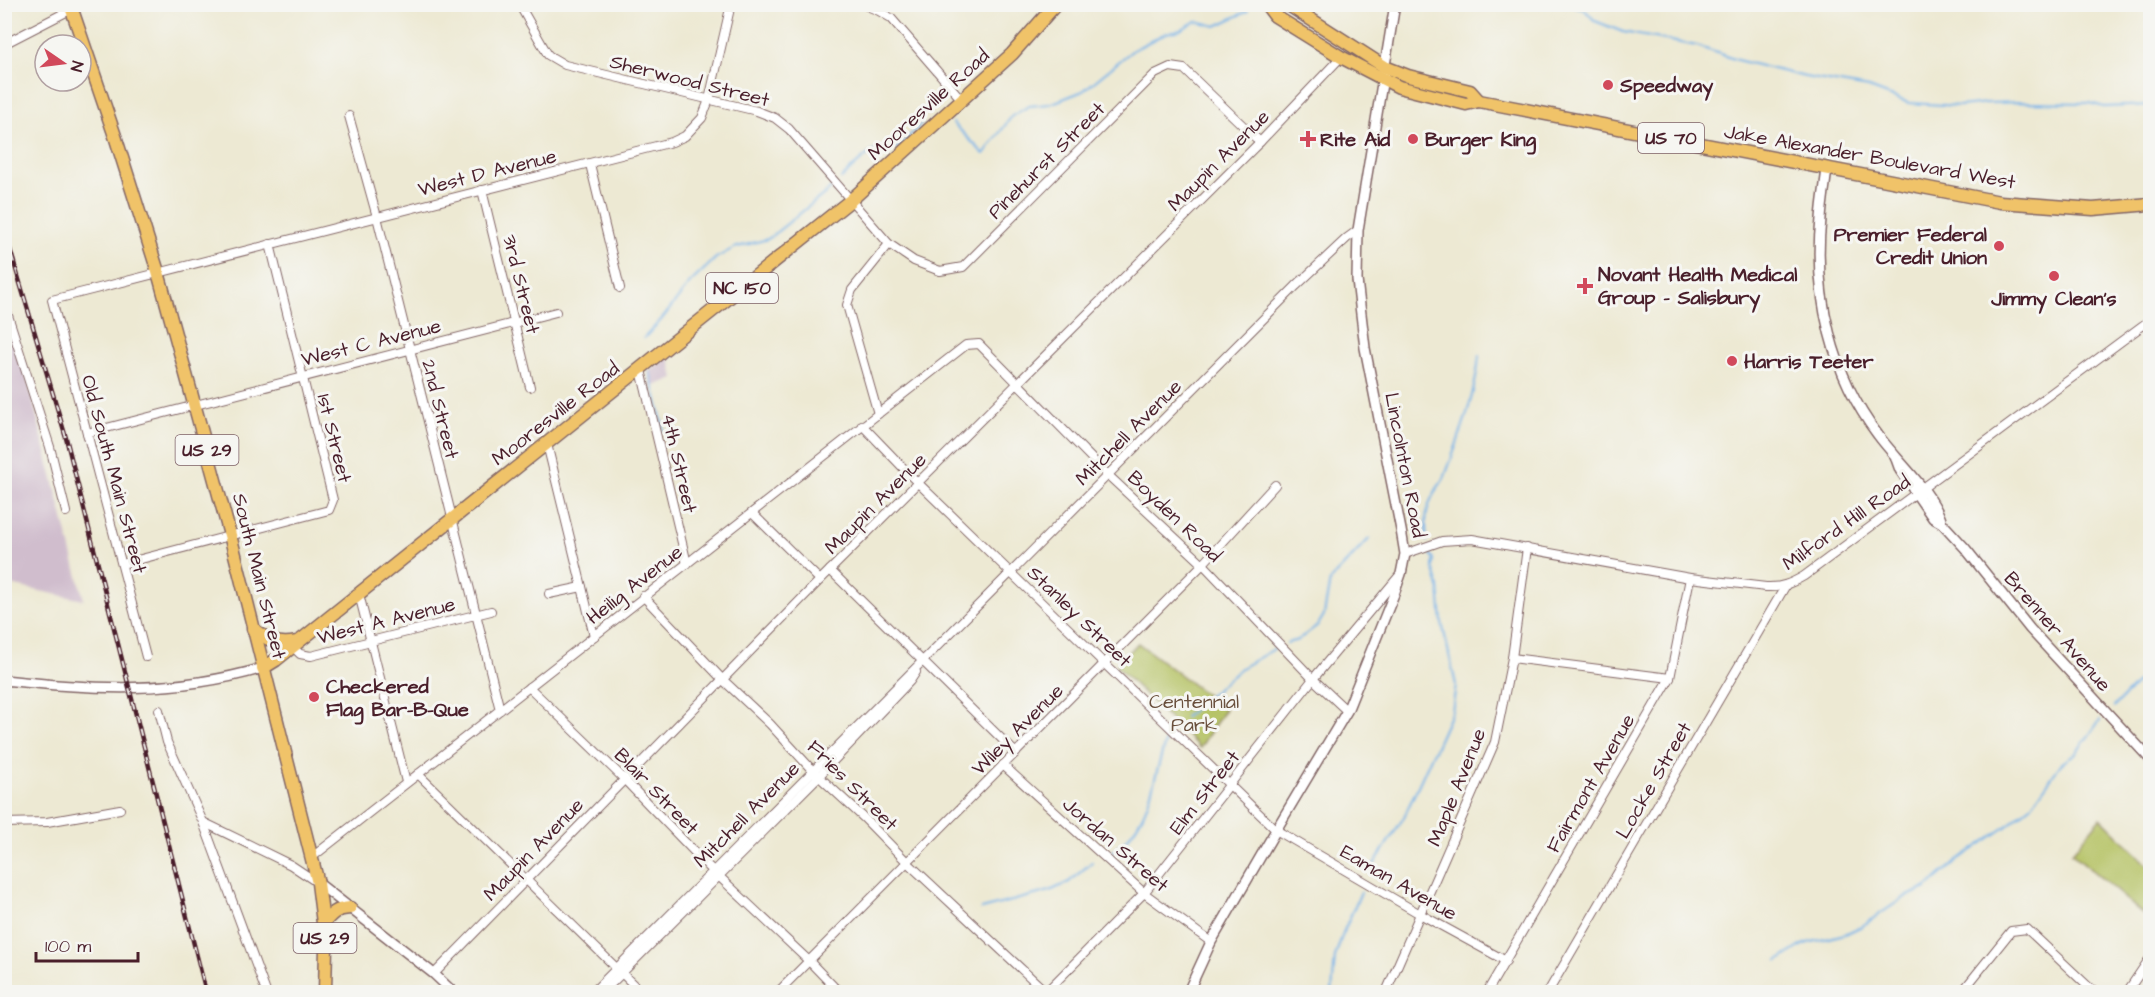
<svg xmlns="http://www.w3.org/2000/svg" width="2155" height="997" font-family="'Architects Daughter',sans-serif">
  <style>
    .industrial { fill: #d0bdcd }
    .green { fill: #b6c366; stroke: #807148; stroke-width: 1.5 }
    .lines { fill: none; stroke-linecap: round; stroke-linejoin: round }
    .stream { stroke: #77b3e9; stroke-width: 2 }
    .minor-casing { stroke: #836666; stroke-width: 10 }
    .tertiary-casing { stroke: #836666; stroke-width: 12 }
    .primary-casing { stroke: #836666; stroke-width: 15 }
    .trunk-casing { stroke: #836666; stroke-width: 15 }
    .minor { stroke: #fff; stroke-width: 8 }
    .tertiary { stroke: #fff; stroke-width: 9 }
    .primary { stroke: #f0c369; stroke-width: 12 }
    .trunk { stroke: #f0c369; stroke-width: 12 }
    .rail-casing { stroke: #4a1f2b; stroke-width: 4.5 }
    .rail { stroke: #f6f6f2; stroke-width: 2; stroke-dasharray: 7; stroke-linecap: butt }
    .poi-dot { fill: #d1495b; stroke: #f6f6f2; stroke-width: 2 }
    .labels { text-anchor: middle; stroke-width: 6; stroke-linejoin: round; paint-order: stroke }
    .shield { fill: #f6f6f2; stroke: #7e6067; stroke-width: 1.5 }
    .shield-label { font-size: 18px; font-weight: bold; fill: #4a1f2b }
    .street-label { font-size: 20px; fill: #4a1f2b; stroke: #f6f6f2 }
    .poi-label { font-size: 20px; font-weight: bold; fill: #4a1f2b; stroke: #f6f6f2; text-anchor: start }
    .park-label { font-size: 20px; fill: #6a503d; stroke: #f6f6f2 }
  </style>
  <rect width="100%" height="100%" fill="#f6f6f2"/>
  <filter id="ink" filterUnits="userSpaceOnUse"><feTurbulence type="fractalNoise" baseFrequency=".0167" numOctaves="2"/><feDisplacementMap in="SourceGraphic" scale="12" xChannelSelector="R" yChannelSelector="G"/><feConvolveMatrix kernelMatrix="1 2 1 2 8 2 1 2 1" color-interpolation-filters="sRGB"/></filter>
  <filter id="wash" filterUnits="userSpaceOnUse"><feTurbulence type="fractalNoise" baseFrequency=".008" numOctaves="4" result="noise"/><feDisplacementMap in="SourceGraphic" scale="24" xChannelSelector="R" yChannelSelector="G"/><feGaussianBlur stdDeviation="1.35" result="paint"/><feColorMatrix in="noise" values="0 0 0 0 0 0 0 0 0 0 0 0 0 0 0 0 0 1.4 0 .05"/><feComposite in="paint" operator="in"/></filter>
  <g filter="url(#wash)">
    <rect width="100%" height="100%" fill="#ede9d3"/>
    <g class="industrial">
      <path d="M 4,297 L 6,297 L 84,600 L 5,584 Z"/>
      <path d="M 669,356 L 674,378 L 652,387 L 648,372 Z"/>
    </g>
    <g class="green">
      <path d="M 1138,643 L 1225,709 L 1200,748 L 1116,666 Z"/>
      <path d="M 2101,818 L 2150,867 L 2150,920 L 2072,853 Z"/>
    </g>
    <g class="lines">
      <g class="stream">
        <path d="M 1570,4 L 1585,10 L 1595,21 L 1623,32 L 1697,46 L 1737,60 L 1805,77 L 1869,88 L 1909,103 L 1960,106 L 1987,103 L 2023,102 L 2090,103 L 2104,107 L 2150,105"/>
        <path d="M 953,123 L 984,154 L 1012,116 L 1029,106 L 1050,104 L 1083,91 L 1133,50 L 1166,33 L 1180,30 L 1196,21 L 1216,26 L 1248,11"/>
        <path d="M 841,179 C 856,165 876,140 898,148 L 922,123"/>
        <path d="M 644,338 L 662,319 L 690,283 L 716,258 L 734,248 L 768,239 L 833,187"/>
        <path d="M 650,372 L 664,431"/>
        <path d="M 1427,541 C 1425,523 1425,508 1435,492 C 1438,486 1443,482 1445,476 C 1459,438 1476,394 1479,356"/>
        <path d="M 1287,643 L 1298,640 L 1318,625 L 1324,615 L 1330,580 L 1369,539"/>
        <path d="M 2114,707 L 2150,669"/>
        <path d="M 1185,717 L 1241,668 L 1276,648"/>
        <path d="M 1112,852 C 1152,823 1151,784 1166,740"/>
        <path d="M 1369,872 L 1404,817 L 1452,711 L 1456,685 L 1442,623 L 1439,587 L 1433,567 L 1434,560 L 1430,553"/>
        <path d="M 981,909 L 1050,891 L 1069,882 L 1092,862"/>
        <path d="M 1778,961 L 1804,944 L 1845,934 L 1862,926 L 1905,897 L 1926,888 L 1958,860 L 2007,826 L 2032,805 L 2061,764 L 2076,753 L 2100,720"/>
        <path d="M 1332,992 L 1335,957 L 1343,933 L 1361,892"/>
      </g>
    </g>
  </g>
  <g filter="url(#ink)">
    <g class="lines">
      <g class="minor-casing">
        <g id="minor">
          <path d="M 519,4 L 548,55 L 565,65 L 757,111 L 775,118 L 789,129 L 889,244 L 914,261 L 940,271 L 963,267 L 1155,74 L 1170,67 L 1184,69 L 1260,142"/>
          <path d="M 862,4 L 879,11 L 891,18 L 962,100"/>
          <path d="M 4,44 L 72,9"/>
          <path d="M 349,116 L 377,217 L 500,710"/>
          <path d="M 590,164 L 620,288"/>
          <path d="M 482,190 L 530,387"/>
          <path d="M 4,303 L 50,447 L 66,512"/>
          <path d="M 641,370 L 687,564"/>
          <path d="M 878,414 L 847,305 L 852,290 L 889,244"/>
          <path d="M 862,425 L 914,479 L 1276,830 L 1420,914 L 1506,961"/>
          <path d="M 87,433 L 556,312"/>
          <path d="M 547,444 L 594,636"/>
          <path d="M 753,514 L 820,580"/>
          <path d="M 1405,554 L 1442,541 L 1472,539 L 1690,578 L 1766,587 C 1781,588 1792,583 1804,576 L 2150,320"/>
          <path d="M 122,564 L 329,510 L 333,500 L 270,244"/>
          <path d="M 830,570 L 1016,753"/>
          <path d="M 359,594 L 406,782"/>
          <path d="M 549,594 L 582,587"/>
          <path d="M 643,596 L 722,679 L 770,724 L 813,771 L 864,818 L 908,863 L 1046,992"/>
          <path d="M 292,646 L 300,654 L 311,656 L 491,611"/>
          <path d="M 146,657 L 52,300 L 672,142 L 685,136 L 702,118 L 709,100 L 731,4"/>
          <path d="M 1512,658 L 1670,678"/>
          <path d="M 529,687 L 620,775 L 708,866 L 809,961 L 839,992"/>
          <path d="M 159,710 L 167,742 L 203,822 L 266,992"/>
          <path d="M 1003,765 L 1144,893 L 1211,942"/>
          <path d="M 418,774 L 641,992"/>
          <path d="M 203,822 L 291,865 L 318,883"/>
          <path d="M 4,823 L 47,822 L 120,809"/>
          <path d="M 311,858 L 966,345 L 979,344 L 1109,476 L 1203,564 L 1313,679 L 1347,711"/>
          <path d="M 434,974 L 820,580 L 1260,142 L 1341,57"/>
          <path d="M 593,992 L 1296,286 L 1347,238 L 1358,230"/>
          <path d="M 603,992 L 819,776 L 910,681 L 916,672"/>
          <path d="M 778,992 L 1200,567 L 1275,485"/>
          <path d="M 1046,992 L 1144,893 L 1313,679 L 1399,576"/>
          <path d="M 1386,992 L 1495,742 L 1512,658 L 1527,548"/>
          <path d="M 1487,992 L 1670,678 L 1690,578"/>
          <path d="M 1548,992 L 1786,585"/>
          <path d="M 1962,992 L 2011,931 L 2027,929 L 2094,992"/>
          <path d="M 2127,992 L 2150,958"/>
        </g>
      </g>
      <g class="tertiary-casing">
        <g id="tertiary">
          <path d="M 1827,169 C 1825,186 1822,203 1821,219 C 1813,294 1832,375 1878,435 C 1897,461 1933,492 1942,523"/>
          <path d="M 1896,459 L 1900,470 L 1933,518 L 1942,523 L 1965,548 L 2030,629 L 2150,759"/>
          <path d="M 4,680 C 95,690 175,694 263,668"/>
          <path d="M 318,883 L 434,974 L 453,992"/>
          <path d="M 1188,992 L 1211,942 L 1276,830 L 1347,711 L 1394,594 L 1401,574 L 1405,554 L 1401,530 L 1365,348 L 1357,280 L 1358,230 L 1395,4"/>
        </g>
      </g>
      <g class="primary-casing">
        <g id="primary">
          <path d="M 70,4 L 116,139 L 158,272 L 230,535 L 318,883 L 326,947 L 325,992"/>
          <path d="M 253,629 C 268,640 277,646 296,642"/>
          <path d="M 263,668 L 276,660 L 851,200 L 1012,54 L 1056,4"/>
          <path d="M 323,924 C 332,913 336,909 350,908"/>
        </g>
      </g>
      <g class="trunk-casing">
        <g id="trunk">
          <path d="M 1266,4 L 1275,16 L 1341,57 L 1399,87 L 1466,104 L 1479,101 L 2000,202 L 2093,209 L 2150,204"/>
          <path d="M 1287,4 L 1385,67 L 1408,76 L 1470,91 L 1479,101"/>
        </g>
      </g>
      <use href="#minor" class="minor"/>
      <use href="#tertiary" class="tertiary"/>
      <use href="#primary" class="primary"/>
      <use href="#trunk" class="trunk"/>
      <g class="rail-casing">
        <path id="rail" d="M 4,229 L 66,438 L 206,992"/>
      </g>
      <use href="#rail" class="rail"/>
    </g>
  </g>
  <g class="poi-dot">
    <circle cx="1608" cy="85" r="6"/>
    <path d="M1305 130h6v6h6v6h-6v6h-6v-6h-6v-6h6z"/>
    <circle cx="1413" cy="139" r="6"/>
    <circle cx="1999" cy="246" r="6"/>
    <circle cx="2054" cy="276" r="6"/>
    <path d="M1582 277h6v6h6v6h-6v6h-6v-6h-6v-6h6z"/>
    <circle cx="1732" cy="361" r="6"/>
    <circle cx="314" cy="697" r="6"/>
  </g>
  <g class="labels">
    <g class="shield">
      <rect x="1638" y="123" width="66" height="30" rx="4.5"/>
      <rect x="706" y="273" width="72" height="30" rx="4.5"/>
      <rect x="175.5" y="435" width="63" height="30" rx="4.5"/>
      <rect x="293.5" y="923" width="63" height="30" rx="4.5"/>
    </g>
    <g class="shield-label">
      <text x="1671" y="144">US 70</text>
      <text x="742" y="294">NC 150</text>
      <text x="207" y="456">US 29</text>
      <text x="325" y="944">US 29</text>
    </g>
    <g class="street-label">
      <text transform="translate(690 80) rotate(14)" y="7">Sherwood Street</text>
      <text transform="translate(928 104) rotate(-42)" y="7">Mooresville Road</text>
      <text transform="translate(1870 156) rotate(10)" y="7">Jake Alexander Boulevard West</text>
      <text transform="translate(1046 160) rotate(-45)" y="7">Pinehurst Street</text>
      <text transform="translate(1218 160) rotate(-45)" y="7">Maupin Avenue</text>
      <text transform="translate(487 172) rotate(-14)" y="7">West D Avenue</text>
      <text transform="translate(522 284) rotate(76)" y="7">3rd Street</text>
      <text transform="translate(371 342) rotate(-14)" y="7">West C Avenue</text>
      <text transform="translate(441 409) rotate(76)" y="7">2nd Street</text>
      <text transform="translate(555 413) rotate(-38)" y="7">Mooresville Road</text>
      <text transform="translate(1128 432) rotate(-45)" y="7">Mitchell Avenue</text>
      <text transform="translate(335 438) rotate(76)" y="7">1st Street</text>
      <text transform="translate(680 463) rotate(77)" y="7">4th Street</text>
      <text transform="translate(1406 465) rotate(79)" y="7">Lincolnton Road</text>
      <text transform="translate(115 474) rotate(75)" y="7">Old South Main Street</text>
      <text transform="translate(875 503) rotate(-45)" y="7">Maupin Avenue</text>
      <text transform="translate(1175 516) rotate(44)" y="7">Boyden Road</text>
      <text transform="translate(1846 522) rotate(-35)" y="7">Milford Hill Road</text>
      <text transform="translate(260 576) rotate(76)" y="7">South Main Street</text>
      <text transform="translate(634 584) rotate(-38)" y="7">Heilig Avenue</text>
      <text transform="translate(1080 616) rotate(44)" y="7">Stanley Street</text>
      <text transform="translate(386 620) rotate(-14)" y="7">West A Avenue</text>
      <text transform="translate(2058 631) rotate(49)" y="7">Brenner Avenue</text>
      <text transform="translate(1017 729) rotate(-45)" y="7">Wiley Avenue</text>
      <text transform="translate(1653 780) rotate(-60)" y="7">Locke Street</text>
      <text transform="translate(1590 783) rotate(-60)" y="7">Fairmont Avenue</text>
      <text transform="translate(853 785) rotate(45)" y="7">Fries Street</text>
      <text transform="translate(1456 787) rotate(-68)" y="7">Maple Avenue</text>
      <text transform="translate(657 791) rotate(46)" y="7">Blair Street</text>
      <text transform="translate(1204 792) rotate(-52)" y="7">Elm Street</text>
      <text transform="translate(746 814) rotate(-45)" y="7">Mitchell Avenue</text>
      <text transform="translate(1116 844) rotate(41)" y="7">Jordan Street</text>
      <text transform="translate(533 849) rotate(-46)" y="7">Maupin Avenue</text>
      <text transform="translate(1399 882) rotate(30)" y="7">Eaman Avenue</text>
    </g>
    <g class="poi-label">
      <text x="1620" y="92">Speedway</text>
      <text x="1320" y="146">Rite Aid</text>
      <text x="1425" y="146">Burger King</text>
      <text x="1987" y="241" text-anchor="end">Premier Federal<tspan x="1987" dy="23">Credit Union</tspan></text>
      <text x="1598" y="281">Novant Health Medical<tspan x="1598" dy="23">Group - Salisbury</tspan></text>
      <text x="2054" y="305" text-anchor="middle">Jimmy Clean's</text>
      <text x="1744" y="368">Harris Teeter</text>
      <text x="326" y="693">Checkered<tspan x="326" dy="23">Flag Bar-B-Que</tspan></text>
    </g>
    <g class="park-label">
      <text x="1194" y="708">Centennial<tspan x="1194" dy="23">Park</tspan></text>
    </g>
  </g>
  <rect width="2155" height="997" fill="none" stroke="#f6f6f2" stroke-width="24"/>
  <g transform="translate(63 63) rotate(104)"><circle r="28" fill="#f6f6f2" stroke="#b1a0a2" stroke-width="1.5"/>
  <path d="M0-4.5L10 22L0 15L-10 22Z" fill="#d1495b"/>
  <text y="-9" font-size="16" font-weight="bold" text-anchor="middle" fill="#4a1f2b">N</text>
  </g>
  <path d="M36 952v9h102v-9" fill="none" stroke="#4a1f2b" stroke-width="3"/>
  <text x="45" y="952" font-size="18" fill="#4a1f2b" stroke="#f6f6f2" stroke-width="4.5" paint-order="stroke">100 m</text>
</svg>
